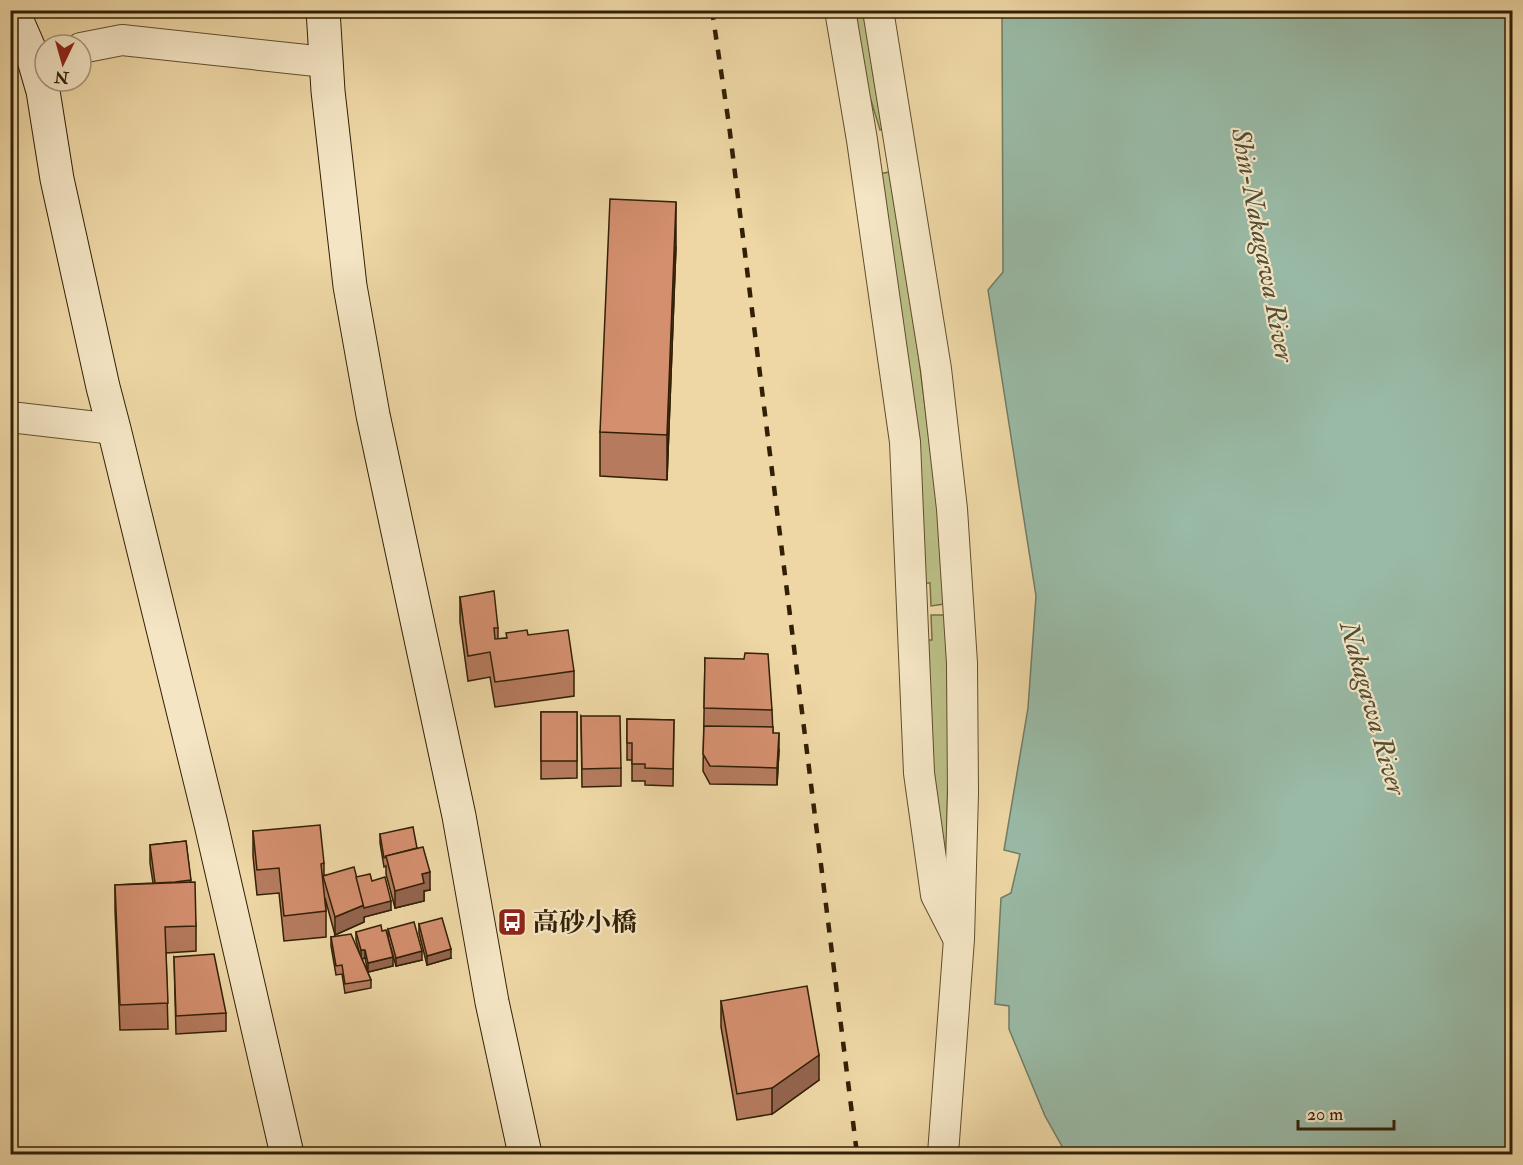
<svg xmlns="http://www.w3.org/2000/svg" width="1523" height="1165" font-family="'IM FELL Double Pica','Noto Serif JP',serif">
  <style>
    .green { fill: #babe85; stroke: #766f46; stroke-width: 1.5 }
    .water { fill: #99baa6; stroke: #707c66; stroke-width: 1.5 }
    .lines { fill: none; stroke-linecap: round; stroke-linejoin: round }
    .street-casing { stroke: #614e2e; stroke-width: 32 }
    .secondary-casing { stroke: #322006; stroke-width: 35 }
    .street { stroke: #f4e5c4; stroke-width: 30 }
    .secondary { stroke: #f4e5c4; stroke-width: 33 }
    .rail { stroke: #322006; stroke-width: 4.5; stroke-dasharray: 10 10; stroke-linecap: butt }
    .wall { fill: #b67b5f; stroke: #322006; stroke-width: 1.5 }
    .shaded-wall { fill: #94644e; stroke: #322006; stroke-width: 1.5 }
    .building { fill: #d48f6f; stroke: #322006; stroke-width: 1.5 }
    .labels { text-anchor: middle; stroke-width: 4.5; stroke-linejoin: round; paint-order: stroke }
    .poi-label { font-size: 26px; font-weight: bold; fill: #322006; stroke: #f4e5c4; text-anchor: start }
    .water-label { font-size: 27px; font-style: italic; fill: #514e36; stroke: #f4e5c4 }
  </style>
  <rect width="100%" height="100%" fill="#eed7a5"/>
  <filter id="stains"><feTurbulence type="fractalNoise" baseFrequency=".00333" numOctaves="4"/><feColorMatrix values="0 0 0 0 .2 0 0 0 0 .09 0 0 0 0 .02 0 0 0 .5 -.17"/></filter>
  <radialGradient id="worn" r=".72"><stop offset=".6" stop-color="#630" stop-opacity="0"/><stop offset="1" stop-color="#630" stop-opacity=".3"/></radialGradient>
  <g class="green">
    <path d="M 852,11 L 863,11 L 882,129 L 880,130 L 871,100 L 867,99 Z"/>
    <path d="M 889,172 L 918,351 L 938,510 L 944,604 L 931,606 L 930,583 L 923,583 L 879,174 Z"/>
    <path d="M 931,615 L 945,615 C 950,708 948,801 945,894 L 933,805 L 924,640 L 932,640 Z"/>
  </g>
  <path class="water" d="M 1510,11 L 1512,11 L 1512,1154 L 1069,1154 L 1063,1148 L 1045,1116 L 1009,1029 L 1009,1006 L 995,1004 L 1001,898 L 1011,893 L 1020,854 L 1004,850 L 1028,708 L 1036,596 L 988,290 L 1003,272 L 1002,11 Z"/>
  <g class="lines">
    <g class="street-casing">
      <g id="street">
        <path d="M 840,10 L 862,140 L 905,442 L 919,773 L 936,895 L 958,938"/>
        <path d="M 878,10 L 936,369 L 952,509 L 962,663 L 963,793 L 959,939 L 943,1154"/>
        <path d="M 81,48 L 122,40 L 325,62"/>
        <path d="M 10,417 L 114,429"/>
      </g>
    </g>
    <g class="secondary-casing">
      <g id="secondary">
        <path d="M 323,10 L 328,91 L 350,286 L 373,415 L 459,816 L 492,1002 L 525,1154"/>
        <path d="M 17,21 L 34,60 L 43,91 L 57,179 L 103,387 L 114,429 L 211,824 L 287,1154"/>
      </g>
    </g>
    <use href="#street" class="street"/>
    <use href="#secondary" class="secondary"/>
    <path class="rail" d="M 712,10 L 729,125 L 857,1154"/>
  </g>
  <g class="wall">
    <path d="M 676,246 L 667,480 L 600,476 L 600,432 Z"/>
    <path d="M 460,597 L 498,628 L 498,639 L 528,635 L 574,671 L 574,696 L 495,707 L 490,677 L 468,681 L 460,622 Z"/>
    <path d="M 705,658 L 772,710 L 773,733 L 779,750 L 777,785 L 710,784 L 703,771 Z"/>
    <path d="M 541,712 L 577,712 L 577,778 L 541,779 Z"/>
    <path d="M 581,716 L 621,768 L 621,786 L 582,787 Z"/>
    <path d="M 627,719 L 674,720 L 673,786 L 645,785 L 645,781 L 632,781 L 632,760 L 627,760 Z"/>
    <path d="M 253,831 L 324,863 L 324,875 L 356,877 L 372,881 L 391,910 L 364,917 L 364,922 L 335,935 L 325,898 L 326,911 L 326,937 L 284,941 L 279,893 L 257,895 L 253,856 Z"/>
    <path d="M 380,834 L 417,848 L 430,890 L 424,891 L 424,901 L 395,908 L 386,874 L 386,866 L 384,867 L 380,843 Z"/>
    <path d="M 186,841 L 196,926 L 196,951 L 166,953 L 168,1029 L 120,1030 L 115,910 L 115,885 L 153,883 L 150,863 L 150,845 Z"/>
    <path d="M 419,924 L 451,958 L 427,965 L 419,933 Z"/>
    <path d="M 388,929 L 422,960 L 396,966 L 388,938 Z"/>
    <path d="M 382,931 L 393,966 L 368,972 L 365,958 L 362,959 L 371,980 L 371,988 L 345,993 L 342,974 L 336,975 L 331,946 L 331,937 L 360,955 L 356,940 L 356,932 Z"/>
    <path d="M 174,957 L 226,1013 L 226,1031 L 176,1034 Z"/>
    <path d="M 721,1001 L 819,1080 L 772,1114 L 737,1120 L 721,1027 Z"/>
  </g>
  <g class="shaded-wall">
    <path d="M 676,202 L 676,246 L 667,480 L 667,435 Z"/>
    <path d="M 779,733 L 779,750 L 777,785 L 777,768 Z"/>
    <path d="M 430,872 L 430,890 L 424,891 L 424,901 L 395,908 L 395,891 L 422,874 Z"/>
    <path d="M 391,901 L 391,910 L 364,917 L 364,922 L 335,935 L 335,917 L 364,905 Z"/>
    <path d="M 451,949 L 451,958 L 427,965 L 427,956 Z"/>
    <path d="M 361,950 L 365,950 L 365,958 L 361,959 Z"/>
    <path d="M 422,951 L 422,960 L 396,966 L 396,958 Z"/>
    <path d="M 393,957 L 393,966 L 368,972 L 368,963 Z"/>
    <path d="M 819,1055 L 819,1080 L 772,1114 L 772,1088 Z"/>
  </g>
  <g class="building">
    <path d="M 610,199 L 676,202 L 667,435 L 600,432 Z"/>
    <path d="M 494,591 L 498,628 L 494,628 L 495,639 L 507,638 L 506,633 L 527,630 L 528,635 L 568,630 L 574,671 L 495,682 L 490,652 L 468,656 L 460,597 Z"/>
    <path d="M 745,653 L 768,654 L 772,710 L 704,708 L 705,658 L 744,659 Z"/>
    <rect x="541" y="712" width="36" height="49"/>
    <path d="M 581,716 L 620,716 L 621,768 L 582,769 Z"/>
    <path d="M 627,719 L 674,720 L 673,769 L 645,768 L 645,764 L 632,764 L 632,743 L 627,743 Z"/>
    <path d="M 704,726 L 773,727 L 773,733 L 779,733 L 777,768 L 710,766 L 703,754 Z"/>
    <path d="M 320,825 L 324,863 L 321,864 L 326,911 L 284,916 L 279,868 L 257,870 L 253,831 Z"/>
    <path d="M 413,827 L 417,848 L 386,856 L 386,857 L 384,858 L 380,834 Z"/>
    <path d="M 186,841 L 191,880 L 175,882 L 155,883 L 150,845 Z"/>
    <path d="M 423,847 L 430,872 L 422,874 L 424,883 L 395,891 L 386,856 Z"/>
    <path d="M 354,867 L 364,905 L 335,917 L 323,876 Z"/>
    <path d="M 370,874 L 372,881 L 385,877 L 391,901 L 364,908 L 356,877 Z"/>
    <path d="M 195,882 L 196,926 L 165,927 L 168,1003 L 120,1005 L 115,885 Z"/>
    <path d="M 442,918 L 451,949 L 427,956 L 419,924 Z"/>
    <path d="M 414,922 L 422,951 L 396,958 L 388,929 Z"/>
    <path d="M 381,925 L 382,931 L 386,930 L 393,957 L 368,963 L 365,950 L 361,950 L 356,932 Z"/>
    <path d="M 351,934 L 371,980 L 345,984 L 342,965 L 336,966 L 331,937 Z"/>
    <path d="M 214,954 L 226,1013 L 176,1016 L 174,957 Z"/>
    <path d="M 807,986 L 819,1055 L 772,1088 L 737,1094 L 721,1001 Z"/>
  </g>
  <defs>
    <g id="bus-square" transform="scale(1.5)"><rect x="-9" y="-9" width="18" height="18" rx="4" fill="#8f2418" stroke="#f4e5c4"/><path d="M-5-6H5V4H4V6H2V4H-2V6H-4V4H-5ZM-3.5-4V0h7V-4ZM-3.5 1.2v1.5H-2V1.2ZM2 1.2v1.5H3.5V1.2Z" fill="#fff"/></g>
  </defs>
  <g fill-rule="evenodd">
    <use href="#bus-square" x="512" y="922"/>
  </g>
  <g class="labels">
    <g class="poi-label">
      <text x="533" y="931">高砂小橋</text>
    </g>
    <g class="water-label">
      <text transform="translate(1263 245) rotate(79)" y="9">Shin-Nakagawa River</text>
      <text transform="translate(1373 708) rotate(74)" y="9">Nakagawa River</text>
    </g>
  </g>
  <rect width="1523" height="1165" fill="none" stroke="#eed7a5" stroke-width="36"/>
  <rect x="12" y="12" width="1499" height="1141" fill="none" stroke="#322006" stroke-width="3"/>
  <rect x="18" y="18" width="1487" height="1129" fill="none" stroke="#322006" stroke-width="1.5"/>
  <g transform="translate(63 63) rotate(185)"><circle r="28" fill="#f4e5c4" stroke="#a69678" stroke-width="1.5"/>
  <path d="M0-4.5L10 22L0 15L-10 22Z" fill="#8f2418"/>
  <text y="-9" font-size="16" font-weight="bold" text-anchor="middle" fill="#322006">N</text>
  </g>
  <path d="M1298 1120v9h96v-9" fill="none" stroke="#322006" stroke-width="3"/>
  <text x="1307" y="1120" font-size="18" fill="#322006" stroke="#f4e5c4" stroke-width="4.5" paint-order="stroke">20 m</text>
  <rect width="100%" height="100%" filter="url(#stains)"/>
  <rect width="100%" height="100%" fill="url(#worn)"/>
</svg>
